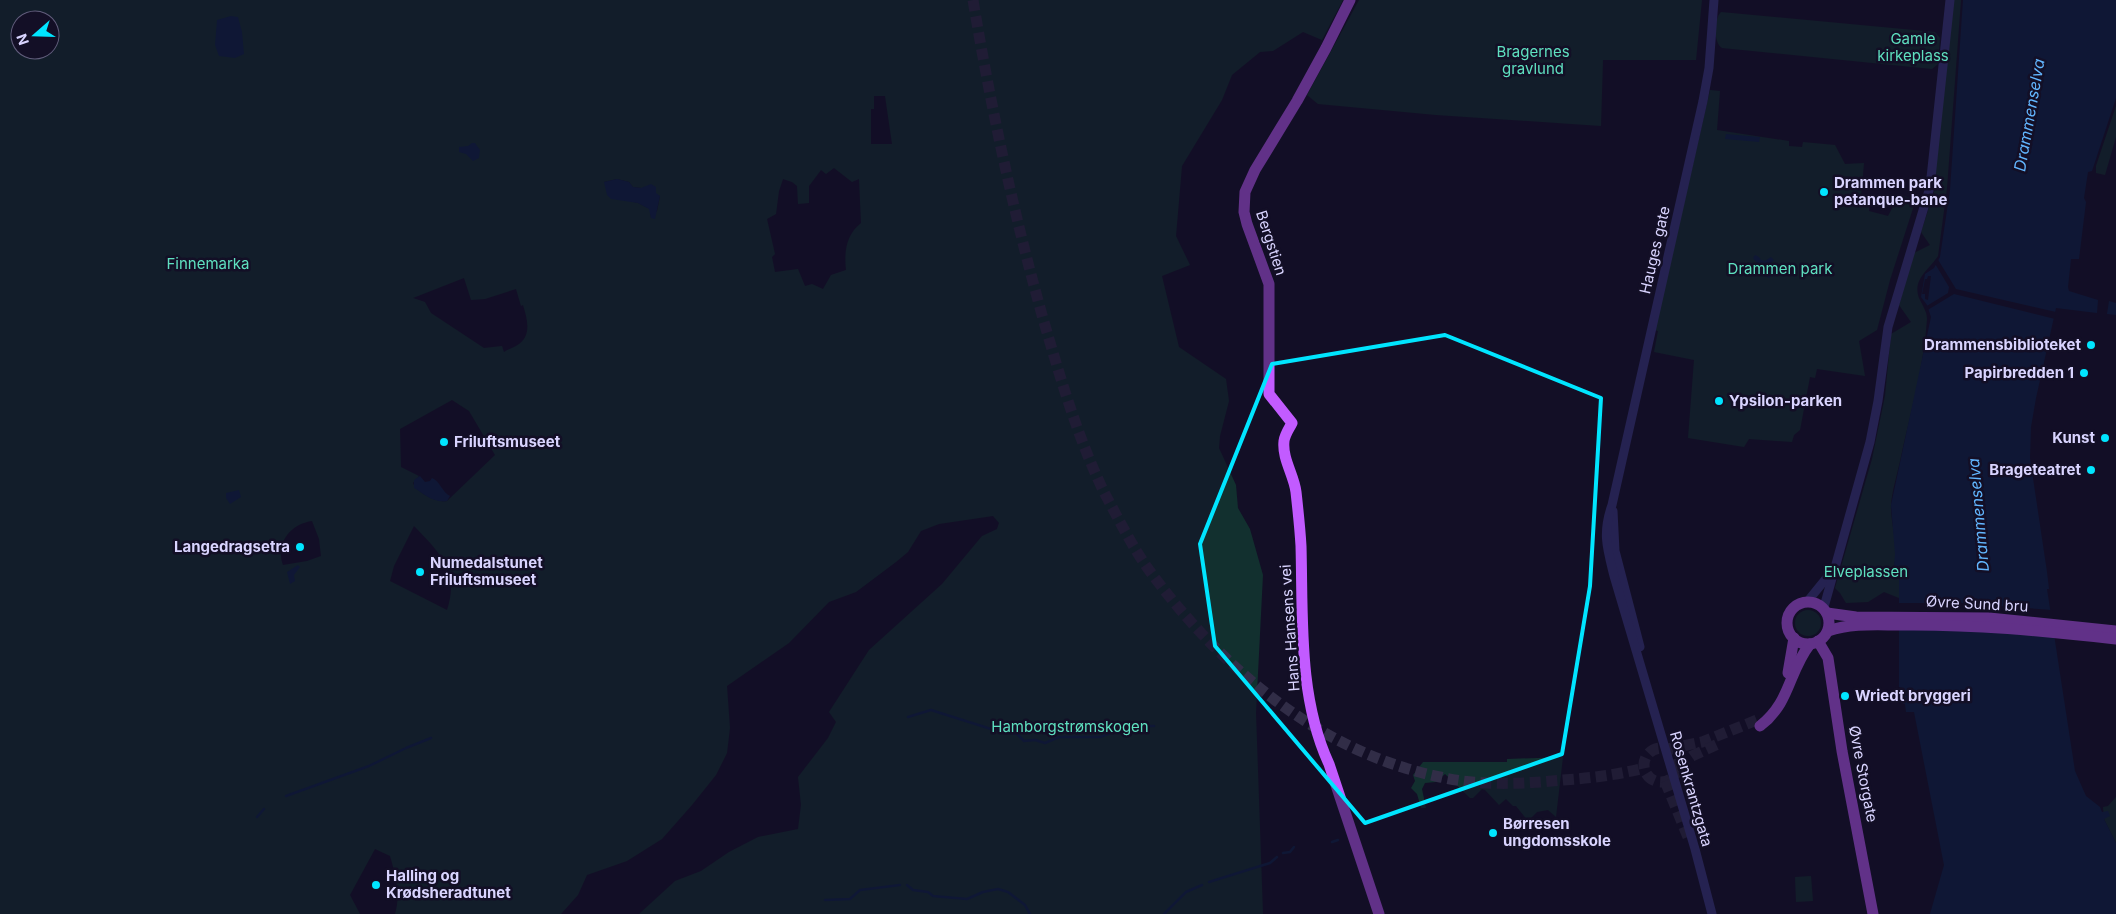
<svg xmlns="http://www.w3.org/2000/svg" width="2116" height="914" font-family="Inter,sans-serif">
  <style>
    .green { fill: #12302f; fill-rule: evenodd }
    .water { fill: #0c2248 }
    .pier { fill: #130f26 }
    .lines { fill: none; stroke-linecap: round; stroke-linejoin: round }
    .stream { stroke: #0c2248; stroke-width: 2.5 }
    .major-tunnel { stroke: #312d47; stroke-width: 11; stroke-dasharray: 11 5.5; stroke-linecap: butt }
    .minor { stroke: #3d3a85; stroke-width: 9 }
    .major { stroke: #c25bff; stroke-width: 11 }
    .marked { fill: none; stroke: #00e5ff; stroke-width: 4; stroke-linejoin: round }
    .poi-dot { fill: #00e5ff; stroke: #130f26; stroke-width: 2 }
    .labels { text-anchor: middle; stroke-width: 5; stroke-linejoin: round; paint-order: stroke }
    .park-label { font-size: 15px; fill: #5fe0c0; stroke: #130f26 }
    .poi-label { font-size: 15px; font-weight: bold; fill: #d9d4ff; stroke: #130f26; text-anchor: start }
    .street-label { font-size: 15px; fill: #d9d4ff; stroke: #130f26 }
    .water-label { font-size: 16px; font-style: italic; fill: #62b6ff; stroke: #130f26 }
  </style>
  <rect width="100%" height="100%" fill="#130f26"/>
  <g class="green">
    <path d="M 0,0 L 1343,0 L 1322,40 L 1303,32 L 1273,51 L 1260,52 L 1232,75 L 1222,100 L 1182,166 L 1176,236 L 1190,265 L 1162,276 L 1179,347 L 1226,379 L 1229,401 L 1220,436 L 1219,448 L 1236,485 L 1238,508 L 1250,529 L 1263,575 L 1256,713 L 1263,914 L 639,914 L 675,881 L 701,871 L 729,852 L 758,837 L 798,829 L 801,805 L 798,777 L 828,738 L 836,722 L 829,712 L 869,650 L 942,584 L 982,536 L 997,529 L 999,523 L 993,516 L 939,524 L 921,531 L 908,552 L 896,562 L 856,592 L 829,602 L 789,643 L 727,686 L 730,728 L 727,753 L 716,775 L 692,805 L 662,839 L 627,861 L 587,875 L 578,895 L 561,914 L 395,914 C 401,896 395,873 390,856 L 375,849 L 350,895 L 360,914 L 0,914 ZM 20,20 L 50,20 L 50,50 L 20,50 ZM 874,96 L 885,96 L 892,144 L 871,144 L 871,109 L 874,109 ZM 834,168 L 852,182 L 859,179 L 861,223 C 846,235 844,252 846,270 L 831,275 L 823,289 L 812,284 L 805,286 L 798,269 L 775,272 L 772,257 L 775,254 L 767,219 L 776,214 L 779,191 L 783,179 L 792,182 L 797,186 L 798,204 L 809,203 L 809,186 L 821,170 L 826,174 ZM 617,179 L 629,182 L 633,187 L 641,188 L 660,196 L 657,211 L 651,218 L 650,209 L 638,203 L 620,199 L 604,182 ZM 464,278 L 471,300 L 485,299 L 516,289 L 521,306 L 523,305 C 527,318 532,335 519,344 C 514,348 508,349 504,352 L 502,346 L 484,348 L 431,313 L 425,302 L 413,298 ZM 452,400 L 469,411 L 495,455 L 447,501 C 437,503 417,493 413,483 L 419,476 L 401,467 L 400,429 ZM 312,521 L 319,539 L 321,556 L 307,561 L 283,565 C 275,544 290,524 312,521 ZM 414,526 C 439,552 460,571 447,610 L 390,581 L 394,566 Z"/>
    <path d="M 1359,0 L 1702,0 L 1696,60 L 1603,60 L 1601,126 L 1436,115 L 1318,104 L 1307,95 Z"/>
    <path d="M 1953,0 L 1961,0 L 1947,188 L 1938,256 C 1929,270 1912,279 1919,298 C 1922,305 1927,311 1927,319 C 1924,367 1910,414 1900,461 C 1897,475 1892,491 1891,505 C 1890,522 1901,556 1892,569 L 1899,576 L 1899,598 L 1884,592 L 1868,602 L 1846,603 L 1840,593 L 1835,588 L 1872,459 L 1885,396 L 1891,334 L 1911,322 L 1899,305 L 1914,253 L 1930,245 L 1921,232 L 1935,189 L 1934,184 Z"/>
    <path d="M 1721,12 L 1935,32 L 1940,38 L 1938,64 L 1932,69 L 1722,48 C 1713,42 1714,19 1721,12 Z"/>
    <path d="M 1710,90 L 1720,91 L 1717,130 L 1789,141 L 1789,146 L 1802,147 L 1803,142 L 1835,145 L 1845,164 L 1864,163 L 1861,196 L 1869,198 L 1869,211 L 1888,216 L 1899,195 L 1916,199 L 1890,280 L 1877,330 L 1859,341 L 1865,376 L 1817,369 L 1815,378 L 1810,377 L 1800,430 L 1794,435 L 1792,442 L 1749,439 L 1744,447 L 1688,438 L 1694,360 L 1654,352 L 1658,331 L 1655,330 Z"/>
    <path d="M 2116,106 L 2116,137 L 2105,175 L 2096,173 L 2096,166 Z"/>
    <circle cx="1808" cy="623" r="13"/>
    <path d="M 1563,757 L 1556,817 L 1548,810 L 1537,812 L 1528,821 L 1516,806 L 1513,806 L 1506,799 L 1499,805 L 1485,790 L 1482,789 L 1473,798 L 1470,798 L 1445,774 L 1436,782 L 1425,783 L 1422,789 L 1426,808 L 1421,808 L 1417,794 L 1411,788 L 1415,781 L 1413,775 L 1423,762 L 1507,762 L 1507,759 Z"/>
    <path d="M 2116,797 L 2116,843 L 2104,819 L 2103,807 L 2108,806 Z"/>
    <path d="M 1811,876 L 1813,901 L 1796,902 L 1795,877 Z"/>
  </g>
  <g class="water">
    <path d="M 1963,0 L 2116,0 L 2116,98 L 2092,171 L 2088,172 L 2084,198 L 2086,202 L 2079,259 L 2071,259 L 2068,287 L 2069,291 L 2098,300 L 2097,313 L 2056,308 L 2036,398 L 2031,427 L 2030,458 L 2047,572 L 2049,589 L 2047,589 L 2075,771 L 2086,796 L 2100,807 L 2102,812 L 2108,811 L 2110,816 L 2104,819 L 2116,843 L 2116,914 L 1930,914 L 1944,865 L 1914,712 L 1906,712 L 1905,704 L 1903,704 L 1902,688 L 1899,687 L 1899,576 L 1892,569 L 1894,567 L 1895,554 L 1891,505 L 1931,317 L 1927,305 L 1921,297 L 1925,274 L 1934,268 L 1940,257 L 1950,190 Z"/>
    <path d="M 231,16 L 238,17 L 242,32 L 244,54 L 235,58 L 219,56 L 215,45 L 217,20 Z"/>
    <path d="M 1726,134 L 1760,137 L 1759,142 L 1725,139 Z"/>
    <path d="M 472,143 L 475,143 L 480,150 L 479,158 L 473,161 L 466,154 L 459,152 L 459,147 L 468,146 Z"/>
    <path d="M 617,179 L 629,182 L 633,187 L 641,188 L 651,184 L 656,187 L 656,193 L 660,196 L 655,219 L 651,218 L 649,209 L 638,203 L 611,199 L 607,195 L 604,182 Z"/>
    <path d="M 1755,255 L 1759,257 L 1761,260 L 1765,261 L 1771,257 L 1774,260 L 1769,265 L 1768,270 L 1772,275 L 1769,278 L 1766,276 L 1765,273 L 1759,272 L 1754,276 L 1751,273 L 1756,269 L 1757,263 L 1753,258 Z"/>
    <path d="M 2109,301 L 2116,303 L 2116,315 L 2107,314 Z"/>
    <path d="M 420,476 L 425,482 L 430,481 L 432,478 C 440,481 442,492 450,496 L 447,501 C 433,503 426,495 414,488 L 414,480 Z"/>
    <path d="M 239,490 L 241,497 L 230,504 L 226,498 L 226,493 Z"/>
    <path d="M 298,565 L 300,567 L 294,575 L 295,581 L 290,584 L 287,572 Z"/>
  </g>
  <g class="pier">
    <path d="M 1937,258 L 1956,289 L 2056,312 L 2055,319 L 1954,294 L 1926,311 L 1925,307 L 1948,293 L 1949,287 L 1934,262 Z"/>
    <path d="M 1928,276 L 1931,276 L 1928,300 L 1925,299 L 1925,294 L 1922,294 L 1925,279 L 1927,279 Z"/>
    <path d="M 1897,603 L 1961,603 L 2052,610 L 2057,637 L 1990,631 L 1898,629 Z"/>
  </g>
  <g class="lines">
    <g class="stream">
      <path d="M 908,717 L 931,710 L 991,729 L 1017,734 L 1024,741 L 1035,740 L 1045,743 L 1059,737 L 1100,737 L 1130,726 L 1154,726"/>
      <path d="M 286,796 L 369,766 L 406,748 L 431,738"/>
      <path d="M 257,817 L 264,809"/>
      <path d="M 1332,842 L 1338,840"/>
      <path d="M 1283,853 L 1290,852 L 1294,847"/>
      <path d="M 1209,882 L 1270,863 L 1277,857"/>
      <path d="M 907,885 L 913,890 L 928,892 L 933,896 L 967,899 L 983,892 L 998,889 L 1008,892 L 1025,905 L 1030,914"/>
      <path d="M 825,900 L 850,899 L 860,890 L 900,885"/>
      <path d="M 1164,914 L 1186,892 L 1202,885"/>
    </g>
    <g class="major-tunnel">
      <path d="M 973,0 C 991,108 1014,216 1044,322 C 1061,380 1078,439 1105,494 C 1118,518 1133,548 1149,570 C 1221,668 1319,752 1440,777 C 1480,786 1522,784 1563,780 C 1591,778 1617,775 1644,768"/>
      <circle cx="1661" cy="765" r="17"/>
      <path d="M 1668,749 L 1702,742 L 1757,720"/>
      <path d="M 1678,766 L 1692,756 L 1718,744"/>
      <path d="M 1665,781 L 1688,837"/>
    </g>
    <g class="minor">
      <path d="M 1613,511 L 1615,551 L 1640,647"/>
      <path d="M 1807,602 L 1833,570"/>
      <path d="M 1824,607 L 1870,442 L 1878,401 L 1888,327 L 1930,187 L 1950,0"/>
      <path d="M 1712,914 L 1695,849 L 1614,576 C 1607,548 1602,533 1612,505 L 1703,101 L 1709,68 L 1714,0"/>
    </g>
    <g class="major">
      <path d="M 1350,0 L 1326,48 L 1297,101 L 1255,170 L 1245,192 L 1244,212 L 1247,224 L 1269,284 L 1269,394 L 1292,423 C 1289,429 1285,434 1284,441 C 1282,459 1294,475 1296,492 C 1298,510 1300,528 1301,546 C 1303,618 1298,697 1329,764 L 1379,914"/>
      <circle cx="1808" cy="623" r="21"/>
      <path d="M 1827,613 L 1856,617 L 1989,618 L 2116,631"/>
      <path d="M 1828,631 C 1852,623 1876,625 1900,625 C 1972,624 2044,631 2116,639"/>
      <path d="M 1818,641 L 1828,658 L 1842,751 L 1873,914"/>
      <path d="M 1788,673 L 1794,638"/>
      <path d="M 1760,726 C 1791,702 1788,672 1810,644"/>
    </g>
  </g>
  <path d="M0 0H2116V914H0ZM 1445,335 L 1601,398 L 1590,586 L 1562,754 L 1365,823 L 1215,646 L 1200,544 L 1272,364 Z" fill="#130f26" fill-opacity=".55" fill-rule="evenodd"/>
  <path class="marked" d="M 1445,335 L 1601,398 L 1590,586 L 1562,754 L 1365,823 L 1215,646 L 1200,544 L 1272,364 Z"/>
  <g class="poi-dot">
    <circle cx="1824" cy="192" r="5"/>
    <circle cx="2091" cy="345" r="5"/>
    <circle cx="2084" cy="373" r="5"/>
    <circle cx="1719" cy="401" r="5"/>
    <circle cx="2105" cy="438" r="5"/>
    <circle cx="444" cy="442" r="5"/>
    <circle cx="2091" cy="470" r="5"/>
    <circle cx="300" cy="547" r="5"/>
    <circle cx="420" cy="572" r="5"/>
    <circle cx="1845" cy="696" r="5"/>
    <circle cx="1493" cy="833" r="5"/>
    <circle cx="376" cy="885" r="5"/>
  </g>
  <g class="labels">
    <g class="park-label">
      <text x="1913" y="44">Gamle<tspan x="1913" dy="17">kirkeplass</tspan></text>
      <text x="1533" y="57">Bragernes<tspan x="1533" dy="17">gravlund</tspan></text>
      <text x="208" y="269">Finnemarka</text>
      <text x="1780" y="274">Drammen park</text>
      <text x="1866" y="577">Elveplassen</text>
      <text x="1070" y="732">Hamborgstrømskogen</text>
    </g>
    <g class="poi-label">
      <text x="1834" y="188">Drammen park<tspan x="1834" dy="17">petanque-bane</tspan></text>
      <text x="2081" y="350" text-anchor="end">Drammensbiblioteket</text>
      <text x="2074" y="378" text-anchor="end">Papirbredden 1</text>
      <text x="1729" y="406">Ypsilon-parken</text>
      <text x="2095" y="443" text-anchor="end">Kunst</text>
      <text x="454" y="447">Friluftsmuseet</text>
      <text x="2081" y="475" text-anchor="end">Brageteatret</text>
      <text x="290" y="552" text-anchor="end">Langedragsetra</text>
      <text x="430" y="568">Numedalstunet<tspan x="430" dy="17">Friluftsmuseet</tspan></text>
      <text x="1855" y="701">Wriedt bryggeri</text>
      <text x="1503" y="829">Børresen<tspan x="1503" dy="17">ungdomsskole</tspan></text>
      <text x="386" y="881">Halling og<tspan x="386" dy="17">Krødsheradtunet</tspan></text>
    </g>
    <g class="street-label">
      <text transform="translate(1271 243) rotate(72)" y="5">Bergstien</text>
      <text transform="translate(1655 250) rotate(-77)" y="5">Hauges gate</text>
      <text transform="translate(1977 604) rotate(3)" y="5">Øvre Sund bru</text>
      <text transform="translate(1290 628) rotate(-94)" y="5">Hans Hansens vei</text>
      <text transform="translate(1863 774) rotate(79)" y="5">Øvre Storgate</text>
      <text transform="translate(1691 789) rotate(74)" y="5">Rosenkrantzgata</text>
    </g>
    <g class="water-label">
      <text transform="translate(2029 115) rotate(-80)" y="6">Drammenselva</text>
      <text transform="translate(1978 515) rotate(-95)" y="6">Drammenselva</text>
    </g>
  </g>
  <g transform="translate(35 35) rotate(250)"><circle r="24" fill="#130f26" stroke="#625e7d"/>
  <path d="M0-4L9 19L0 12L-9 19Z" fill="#00e5ff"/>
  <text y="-8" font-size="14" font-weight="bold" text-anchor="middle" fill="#d9d4ff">N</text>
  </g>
</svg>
